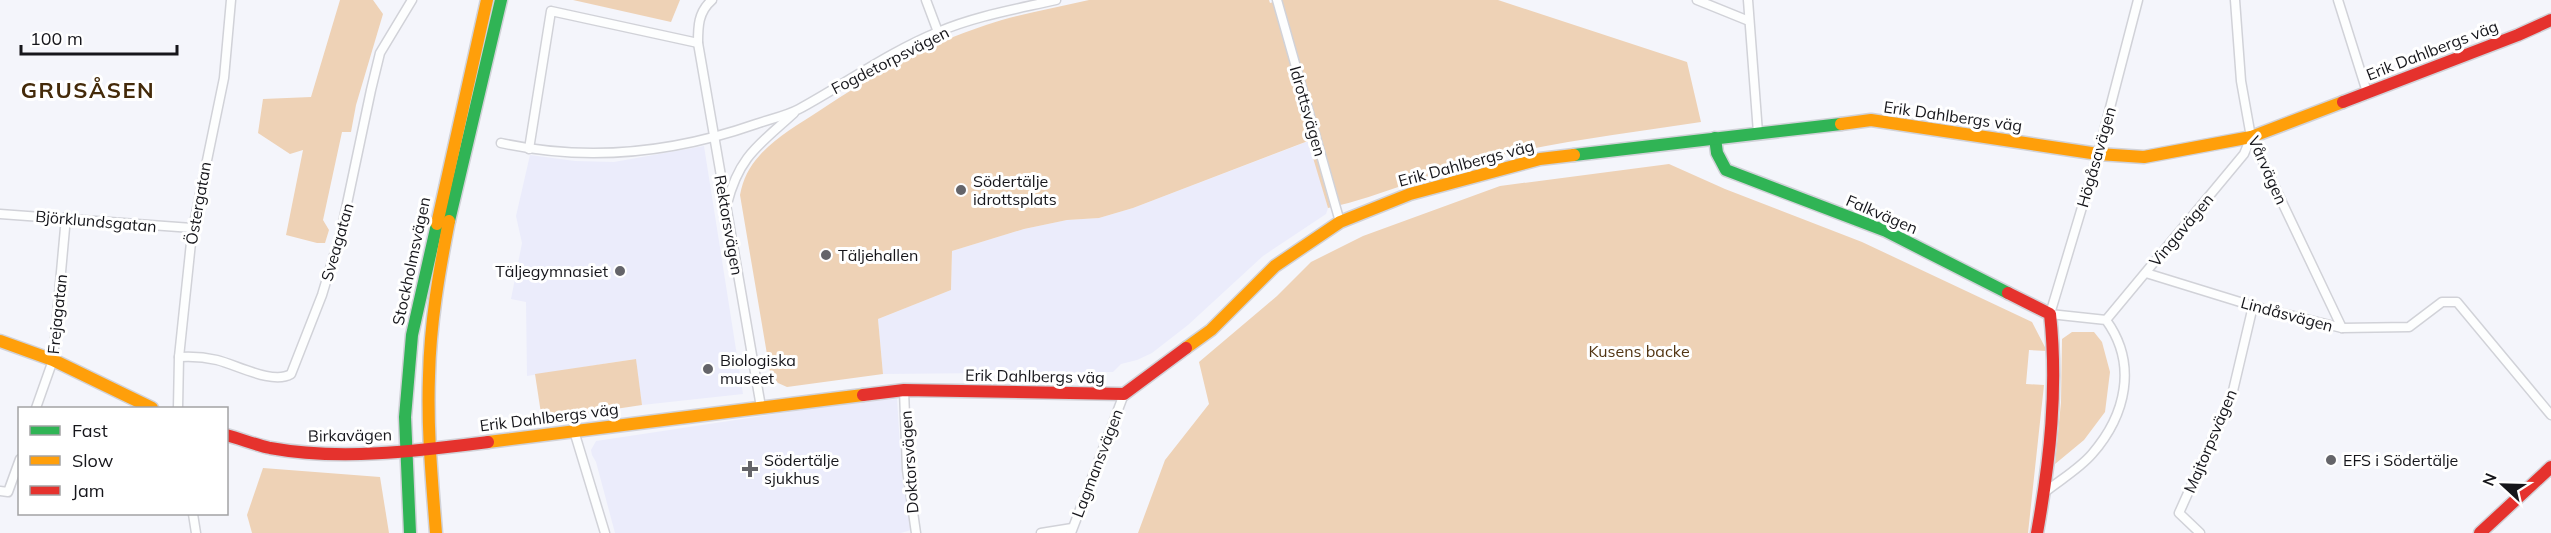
<svg xmlns="http://www.w3.org/2000/svg" width="2551" height="533" font-family="Mulish,sans-serif">
  <style>
    .built { fill: #ebecfb }
    .green { fill: #eed2b6 }
    .lines { fill: none; stroke-linecap: round; stroke-linejoin: round }
    .street-casing { stroke: #d1d2d8; stroke-width: 11 }
    .fast-casing { stroke: #d1d2d8; stroke-width: 15 }
    .slow-casing { stroke: #d1d2d8; stroke-width: 15 }
    .jam-casing { stroke: #d1d2d8; stroke-width: 15 }
    .street { stroke: #fdfefe; stroke-width: 8 }
    .fast { stroke: #30b455; stroke-width: 12 }
    .slow { stroke: #ff9f0a; stroke-width: 12 }
    .jam { stroke: #e5322d; stroke-width: 12 }
    .poi-dot { fill: #646469; stroke: #fff; stroke-width: 2 }
    .labels { text-anchor: middle; stroke-width: 6; stroke-linejoin: round; paint-order: stroke }
    .street-label { font-size: 16px; fill: #16161b; stroke: #fff }
    .poi-label { font-size: 16px; fill: #16161b; stroke: #fff; text-anchor: start }
    .park-label { font-size: 16px; fill: #513412; stroke: #fff }
    .district-label { font-size: 22px; font-weight: bold; letter-spacing: 1.5px; fill: #442a09; stroke: #fff }
  </style>
  <rect width="100%" height="100%" fill="#f4f5fb"/>
  <g class="built">
    <path d="M 1309,141 L 1328,208 L 1326,214 L 1263,256 L 1188,325 L 1152,353 L 1137,360 L 1121,364 L 1113,372 L 883,374 L 878,319 L 951,290 L 952,251 L 1024,229 L 1067,220 L 1099,218 L 1133,208 Z"/>
    <path d="M 704,146 L 743,394 L 642,405 L 635,359 L 527,376 L 526,302 L 511,299 L 522,243 L 516,216 L 530,155 L 575,161 L 614,162 Z"/>
    <path d="M 897,399 L 902,476 L 911,530 L 901,533 L 615,533 L 596,462 L 592,455 L 591,450 L 596,441 L 855,402 Z"/>
  </g>
  <g class="green">
    <path d="M 340,0 L 373,0 L 383,14 L 356,105 L 351,132 L 342,132 L 323,220 L 329,230 L 325,243 L 317,243 L 286,235 L 303,150 L 290,154 L 258,133 L 263,99 L 311,97 Z"/>
    <path d="M 573,0 L 680,0 L 671,22 Z"/>
    <path d="M 1089,0 L 1269,0 L 1270,3 L 1280,0 L 1498,0 L 1687,62 L 1701,122 C 1631,133 1558,141 1489,158 C 1434,171 1383,196 1328,208 L 1308,141 L 1133,208 L 1099,218 L 1067,220 L 1024,229 L 952,251 L 951,290 L 878,319 L 883,374 L 787,387 L 778,383 L 770,372 L 740,195 C 743,179 749,167 760,155 C 776,137 799,124 819,111 C 872,76 925,45 986,25 C 1019,14 1055,8 1089,0 Z"/>
    <path d="M 1669,164 L 1725,189 L 1862,242 L 2032,322 L 2047,351 L 2029,350 L 2026,384 L 2044,385 L 2028,533 L 1138,533 L 1165,460 L 1209,404 L 1199,362 L 1277,296 L 1311,262 L 1363,236 L 1500,186 Z"/>
    <path d="M 2072,332 L 2094,332 L 2102,342 L 2110,372 L 2105,412 L 2084,440 L 2055,464 L 2061,402 L 2062,339 Z"/>
    <path d="M 636,359 L 642,405 L 542,420 L 535,374 Z"/>
    <path d="M 263,468 L 380,477 L 389,533 L 252,533 L 247,515 Z"/>
  </g>
  <g class="lines">
    <g class="street-casing">
      <g id="street">
        <path d="M 712,0 C 698,12 698,27 698,43 L 761,407"/>
        <path d="M 926,0 L 938,32"/>
        <path d="M 1277,0 L 1340,222"/>
        <path d="M 1697,0 L 1749,21"/>
        <path d="M 1748,0 L 1758,133"/>
        <path d="M 2235,0 L 2241,81 L 2251,137 L 2342,328"/>
        <path d="M 2338,0 L 2367,92"/>
        <path d="M 501,143 C 587,162 673,153 756,124 C 770,119 786,116 799,109 C 845,84 889,52 938,32 C 975,16 1017,9 1056,0"/>
        <path d="M 529,149 L 551,11 L 698,43"/>
        <path d="M 727,204 C 739,156 759,145 794,113"/>
        <path d="M 0,214 L 192,228"/>
        <path d="M 2146,273 L 2253,306 L 2342,328 L 2409,327 L 2442,302 L 2457,302 L 2551,415"/>
        <path d="M 2106,320 L 2244,154 L 2251,137"/>
        <path d="M 179,357 C 192,356 204,357 217,360 C 237,365 273,385 291,374 L 322,295 L 341,232 L 371,90 L 380,53 L 412,0"/>
        <path d="M 904,390 L 907,470 L 916,533"/>
        <path d="M 36,408 L 53,360 L 66,217"/>
        <path d="M 178,408 L 179,357 L 192,233 L 224,78 L 231,0"/>
        <path d="M 574,431 L 605,533"/>
        <path d="M 0,491 L 8,492 L 20,459"/>
        <path d="M 2045,492 C 2060,480 2079,469 2092,454 C 2126,415 2138,364 2106,320 L 2050,314 L 2098,154 L 2138,0"/>
        <path d="M 193,514 L 196,533"/>
        <path d="M 1041,533 L 1072,528"/>
        <path d="M 1071,533 L 1124,394"/>
        <path d="M 2200,533 L 2179,513 L 2232,395 L 2253,306"/>
      </g>
    </g>
    <g class="fast-casing">
      <g id="fast">
        <path d="M 1715,138 L 1717,153 L 1726,170 L 1886,231 L 2008,293"/>
        <path d="M 1574,155 L 1841,124"/>
        <path d="M 449,221 L 501,0"/>
        <path d="M 410,533 L 405,417 L 412,335 L 437,224"/>
      </g>
    </g>
    <g class="slow-casing">
      <g id="slow">
        <path d="M 1841,124 L 1871,120 L 2098,154 L 2144,157 L 2251,137 L 2343,102"/>
        <path d="M 437,224 L 487,0"/>
        <path d="M 0,341 L 53,360 L 152,408"/>
        <path d="M 1186,348 L 1211,330 L 1275,266 L 1340,222 L 1410,194 L 1540,159 L 1574,155"/>
        <path d="M 488,442 L 863,395"/>
        <path d="M 436,533 C 432,481 427,429 429,376 C 430,324 439,272 449,221"/>
      </g>
    </g>
    <g class="jam-casing">
      <g id="jam">
        <path d="M 2343,102 L 2518,35 L 2551,20"/>
        <path d="M 2008,293 L 2050,314 C 2058,388 2050,460 2037,533"/>
        <path d="M 863,395 L 904,390 L 1124,394 L 1186,348"/>
        <path d="M 226,435 C 241,439 256,445 270,448 C 341,461 417,451 488,442"/>
        <path d="M 2480,533 L 2551,467"/>
      </g>
    </g>
    <use href="#street" class="street"/>
    <use href="#fast" class="fast"/>
    <use href="#slow" class="slow"/>
    <use href="#jam" class="jam"/>
  </g>
  <g class="poi-dot">
    <circle cx="961" cy="190" r="6"/>
    <circle cx="826" cy="255" r="6"/>
    <circle cx="620" cy="271" r="6"/>
    <circle cx="708" cy="369" r="6"/>
    <circle cx="2331" cy="460" r="6"/>
    <path d="M747 460h6v6h6v6h-6v6h-6v-6h-6v-6h6z"/>
  </g>
  <g class="labels">
    <g class="street-label">
      <text transform="translate(2432 50) rotate(-21)" y="6">Erik Dahlbergs väg</text>
      <text transform="translate(890 60) rotate(-27)" y="6">Fogdetorpsvägen</text>
      <text transform="translate(1308 111) rotate(74)" y="6">Idrottsvägen</text>
      <text transform="translate(1953 116) rotate(8)" y="6">Erik Dahlbergs väg</text>
      <text transform="translate(2096 157) rotate(-74)" y="6">Högåsavägen</text>
      <text transform="translate(1466 163) rotate(-15)" y="6">Erik Dahlbergs väg</text>
      <text transform="translate(2268 170) rotate(66)" y="6">Vårvägen</text>
      <text transform="translate(198 203) rotate(-80)" y="6">Östergatan</text>
      <text transform="translate(1882 214) rotate(23)" y="6">Falkvägen</text>
      <text transform="translate(96 221) rotate(5)" y="6">Björklundsgatan</text>
      <text transform="translate(729 225) rotate(80)" y="6">Rektorsvägen</text>
      <text transform="translate(2181 230) rotate(-50)" y="6">Vingavägen</text>
      <text transform="translate(337 242) rotate(-74)" y="6">Sveagatan</text>
      <text transform="translate(411 261) rotate(-78)" y="6">Stockholmsvägen</text>
      <text transform="translate(57 314) rotate(-84)" y="6">Frejagatan</text>
      <text transform="translate(2287 314) rotate(15)" y="6">Lindåsvägen</text>
      <text transform="translate(1035 376) rotate(1)" y="6">Erik Dahlbergs väg</text>
      <text transform="translate(549 417) rotate(-7)" y="6">Erik Dahlbergs väg</text>
      <text transform="translate(350 435) rotate(-1)" y="6">Birkavägen</text>
      <text transform="translate(2210 441) rotate(-67)" y="6">Majtorpsvägen</text>
      <text transform="translate(909 462) rotate(-94)" y="6">Doktorsvägen</text>
      <text transform="translate(1097 463) rotate(-69)" y="6">Lagmansvägen</text>
    </g>
    <g class="poi-label">
      <text x="973" y="187">Södertälje<tspan x="973" dy="18">idrottsplats</tspan></text>
      <text x="838" y="261">Täljehallen</text>
      <text x="608" y="277" text-anchor="end">Täljegymnasiet</text>
      <text x="720" y="366">Biologiska<tspan x="720" dy="18">museet</tspan></text>
      <text x="764" y="466">Södertälje<tspan x="764" dy="18">sjukhus</tspan></text>
      <text x="2343" y="466">EFS i Södertälje</text>
    </g>
    <g class="park-label">
      <text x="1639" y="357">Kusens backe</text>
    </g>
    <g class="district-label">
      <text x="88" y="98">GRUSÅSEN</text>
    </g>
  </g>
  <rect x="18" y="407" width="210" height="108" fill="#ffffff" stroke="#a2a2a4" stroke-width="1.5"/>
  <rect x="30" y="426" width="30" height="9" fill="#30b455" stroke="#a2a2a4" stroke-width="1.5"/>
  <text x="72" y="437" font-size="18" fill="#16161b">Fast</text>
  <rect x="30" y="456" width="30" height="9" fill="#ff9f0a" stroke="#a2a2a4" stroke-width="1.5"/>
  <text x="72" y="467" font-size="18" fill="#16161b">Slow</text>
  <rect x="30" y="486" width="30" height="9" fill="#e5322d" stroke="#a2a2a4" stroke-width="1.5"/>
  <text x="72" y="497" font-size="18" fill="#16161b">Jam</text>
  <g transform="translate(2503 485) rotate(292)" stroke="#ffffff" stroke-width="4.5" paint-order="stroke">
  <path d="M0-4.5L10 22L0 15L-10 22Z" fill="#16161b"/>
  <text y="-9" font-size="16" font-weight="bold" text-anchor="middle" fill="#16161b">N</text>
  </g>
  <path d="M21 45v9h156v-9" fill="none" stroke="#16161b" stroke-width="3"/>
  <text x="30" y="45" font-size="18" fill="#16161b" stroke="#ffffff" stroke-width="4.5" paint-order="stroke">100 m</text>
</svg>
